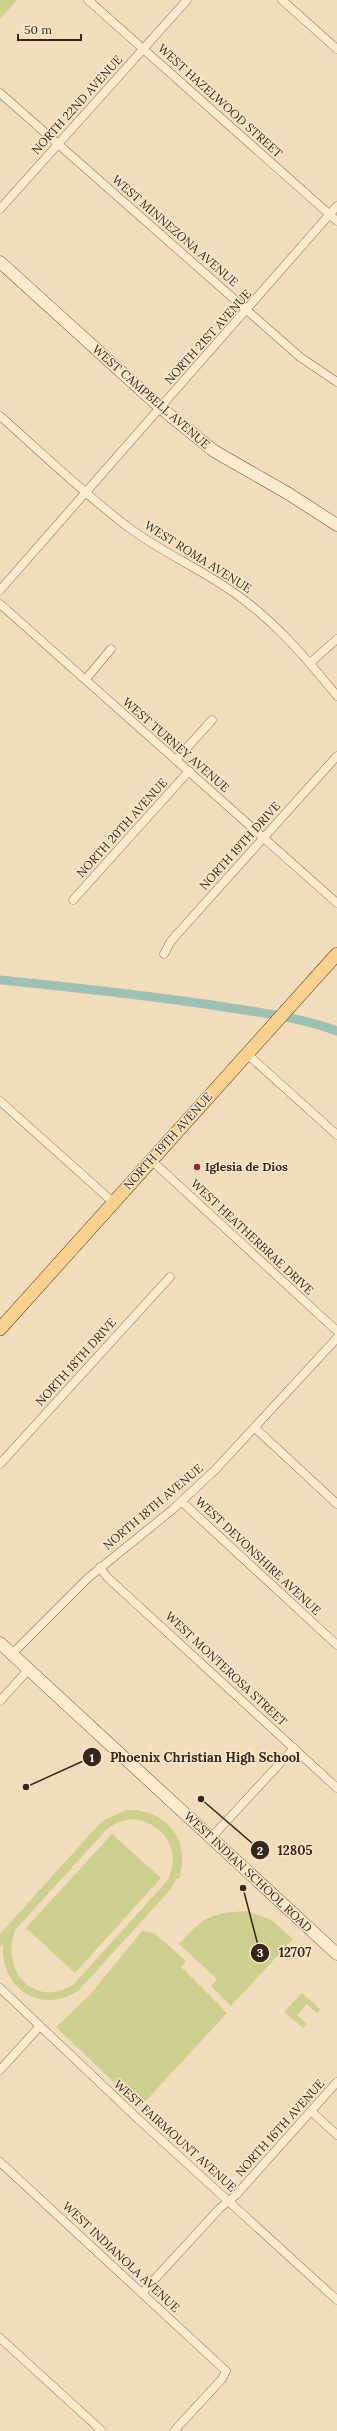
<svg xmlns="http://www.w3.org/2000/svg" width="337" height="2431" font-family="Lora,serif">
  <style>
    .green { fill: #cccf8e; fill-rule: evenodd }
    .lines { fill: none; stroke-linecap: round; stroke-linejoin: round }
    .canal { stroke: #9fc1b5; stroke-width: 9 }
    .street-casing { stroke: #896d54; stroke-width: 9 }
    .secondary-casing { stroke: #6b4e37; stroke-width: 13 }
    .primary-casing { stroke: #563b29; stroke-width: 14 }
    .street { stroke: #fbebce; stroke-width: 8 }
    .secondary { stroke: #fbebce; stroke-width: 12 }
    .primary { stroke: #f9d18e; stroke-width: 13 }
    .poi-dot { fill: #9d1f28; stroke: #f8e8cb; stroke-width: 1.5 }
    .labels { text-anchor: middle; stroke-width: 3; stroke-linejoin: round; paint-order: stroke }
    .street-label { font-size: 12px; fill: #37261a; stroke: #f8e8cb }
    .poi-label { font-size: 12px; font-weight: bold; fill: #37261a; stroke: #f8e8cb; text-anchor: start }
    .leader { fill: none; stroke: #37261a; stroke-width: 1.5 }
    .callout-dot { fill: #37261a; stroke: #f8e8cb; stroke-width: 1.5 }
    .mark-label { font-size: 12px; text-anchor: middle; font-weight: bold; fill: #fff }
    .callout-label { font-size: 13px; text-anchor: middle; font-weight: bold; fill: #37261a; stroke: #f8e8cb; stroke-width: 3; stroke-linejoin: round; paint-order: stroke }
  </style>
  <rect width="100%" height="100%" fill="#f1ddbb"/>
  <g class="green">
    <path d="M 0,0 L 17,0 L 0,19 Z"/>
    <path d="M 126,1810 C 166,1808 192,1841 179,1879 L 177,1878 L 170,1890 L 78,1991 C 40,2015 0,1988 3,1944 L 0,1947 L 0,1934 L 102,1821 ZM 131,1819 C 164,1821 182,1851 168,1880 L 73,1985 C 34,2009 0,1970 15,1930 L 107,1829 L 118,1822 Z"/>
    <path d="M 112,1834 L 161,1878 L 75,1973 L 26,1928 Z"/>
    <path d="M 246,1911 L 270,1919 L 293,1939 L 231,2006 L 211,1986 L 217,1979 L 179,1944 C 204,1917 209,1913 246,1911 Z"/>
    <path d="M 142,1931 L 154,1933 L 186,1961 L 181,1967 L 227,2013 L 140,2107 L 56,2027 L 89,1996 Z"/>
    <path d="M 302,1993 L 320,2009 L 317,2013 L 307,2004 L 297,2015 L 307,2024 L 303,2028 L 284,2012 Z"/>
  </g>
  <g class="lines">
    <path class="canal" d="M 0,980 C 71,987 141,995 212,1005 C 254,1012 297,1016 337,1031"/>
    <g class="street-casing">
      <g id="street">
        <path d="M 88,0 L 337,221"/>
        <path d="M 282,0 L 337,49"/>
        <path d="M 0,93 L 300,357 L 337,382"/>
        <path d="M 0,209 L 187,0"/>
        <path d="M 0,416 C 42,453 83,493 128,527 C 161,552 199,568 233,592 C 274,620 306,658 337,696"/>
        <path d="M 0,590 L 337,206"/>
        <path d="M 0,604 L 337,903"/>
        <path d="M 310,663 L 337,639"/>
        <path d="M 86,679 L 111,649"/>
        <path d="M 176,760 L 212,720"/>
        <path d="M 73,900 L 189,771"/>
        <path d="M 164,954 L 171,941 L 337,756"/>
        <path d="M 246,1053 L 337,1135"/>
        <path d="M 0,1101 L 114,1203"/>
        <path d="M 151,1160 L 337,1331"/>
        <path d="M 255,1428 L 337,1504"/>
        <path d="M 0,1464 L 170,1277"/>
        <path d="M 182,1502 L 337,1645"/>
        <path d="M 100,1567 L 107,1577 L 337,1788"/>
        <path d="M 12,1654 L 88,1578 L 172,1510 L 215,1470 L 337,1338"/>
        <path d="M 0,1701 L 29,1669"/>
        <path d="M 211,1838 L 294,1748"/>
        <path d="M 0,1988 L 136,2117 L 337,2300"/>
        <path d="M 0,2070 L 40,2026"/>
        <path d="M 311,2111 L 337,2135"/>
        <path d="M 0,2162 L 226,2371 L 222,2379 L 174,2431"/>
        <path d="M 142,2293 L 220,2208 L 236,2195 L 337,2082"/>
        <path d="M 0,2338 L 102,2431"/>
      </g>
    </g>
    <g class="secondary-casing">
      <g id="secondary">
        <path d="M 0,262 L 161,408 L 214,451 L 289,494 L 337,525"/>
        <path d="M 0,1643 L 337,1954"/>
      </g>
    </g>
    <g class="primary-casing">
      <path id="primary" d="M 0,1329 L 337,954"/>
    </g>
    <use href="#street" class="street"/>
    <use href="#secondary" class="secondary"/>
    <use href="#primary" class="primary"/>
  </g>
  <circle class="poi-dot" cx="197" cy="1167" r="4"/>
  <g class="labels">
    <g class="street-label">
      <text transform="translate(220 101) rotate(42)" y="4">WEST HAZELWOOD STREET</text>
      <text transform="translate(77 105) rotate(-48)" y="4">NORTH 22ND AVENUE</text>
      <text transform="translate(175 231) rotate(41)" y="4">WEST MINNEZONA AVENUE</text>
      <text transform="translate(208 337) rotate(-48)" y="4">NORTH 21ST AVENUE</text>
      <text transform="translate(151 397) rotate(41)" y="4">WEST CAMPBELL AVENUE</text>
      <text transform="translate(198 557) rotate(32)" y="4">WEST ROMA AVENUE</text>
      <text transform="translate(176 745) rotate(41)" y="4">WEST TURNEY AVENUE</text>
      <text transform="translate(122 828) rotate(-48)" y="4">NORTH 20TH AVENUE</text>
      <text transform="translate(240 846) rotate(-48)" y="4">NORTH 19TH DRIVE</text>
      <text transform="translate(168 1141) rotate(-48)" y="4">NORTH 19TH AVENUE</text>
      <text transform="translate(252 1237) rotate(43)" y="4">WEST HEATHERBRAE DRIVE</text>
      <text transform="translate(76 1362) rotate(-48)" y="4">NORTH 18TH DRIVE</text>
      <text transform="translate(153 1507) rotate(-40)" y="4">NORTH 18TH AVENUE</text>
      <text transform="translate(258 1556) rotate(43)" y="4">WEST DEVONSHIRE AVENUE</text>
      <text transform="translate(226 1669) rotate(43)" y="4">WEST MONTEROSA STREET</text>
      <text transform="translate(248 1872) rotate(43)" y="4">WEST INDIAN SCHOOL ROAD</text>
      <text transform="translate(280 2128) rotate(-48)" y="4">NORTH 16TH AVENUE</text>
      <text transform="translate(175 2136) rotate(42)" y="4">WEST FAIRMOUNT AVENUE</text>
      <text transform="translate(121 2257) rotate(43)" y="4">WEST INDIANOLA AVENUE</text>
    </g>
    <g class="poi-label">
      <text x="205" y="1171">Iglesia de Dios</text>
    </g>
  </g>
  <path class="leader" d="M26 1787L92 1757M201 1799L260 1850M243 1888L260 1953"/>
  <g class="callout-dot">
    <circle cx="26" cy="1787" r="4"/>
    <circle cx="201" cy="1799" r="4"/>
    <circle cx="243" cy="1888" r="4"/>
    <circle cx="92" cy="1757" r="10"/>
    <circle cx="260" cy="1850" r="10"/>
    <circle cx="260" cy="1953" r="10"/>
  </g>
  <g class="mark-label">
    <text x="92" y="1762">1</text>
    <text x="260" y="1855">2</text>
    <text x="260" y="1957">3</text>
  </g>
  <g class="callout-label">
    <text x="205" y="1762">Phoenix Christian High School</text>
    <text x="295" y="1855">12805</text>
    <text x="295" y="1957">12707</text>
  </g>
  <path d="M18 34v6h63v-6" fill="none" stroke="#37261a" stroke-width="2"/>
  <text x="24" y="34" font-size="12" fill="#37261a" stroke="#f8e8cb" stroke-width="3" paint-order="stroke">50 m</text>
</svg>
